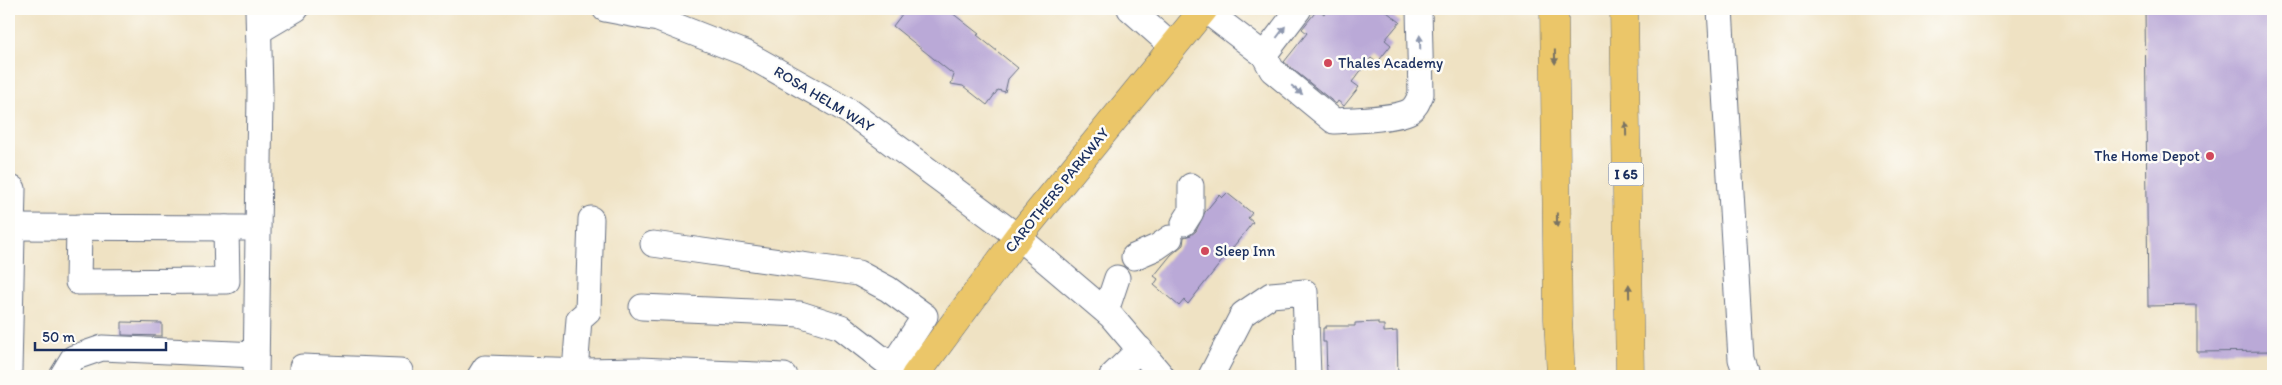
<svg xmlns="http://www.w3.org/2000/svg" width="2282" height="385" font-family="Itim,sans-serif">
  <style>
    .building { fill: #baa9d7 }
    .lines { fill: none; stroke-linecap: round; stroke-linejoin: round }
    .minor-casing { stroke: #656e81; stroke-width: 27 }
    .major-casing { stroke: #656e81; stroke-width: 29 }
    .highway-casing { stroke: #656e81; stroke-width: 29 }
    .minor { stroke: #fff; stroke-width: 25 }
    .major { stroke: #ebc669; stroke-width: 28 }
    .highway { stroke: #ebc669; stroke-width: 28 }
    .oneway { fill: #8d97ae }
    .oneway2 { fill: #797363 }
    .poi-dot { fill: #d1495b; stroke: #fdfcf7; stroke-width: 2 }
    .labels { text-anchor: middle; stroke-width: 5; stroke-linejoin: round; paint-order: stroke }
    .shield { fill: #fdfcf7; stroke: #5f6c8c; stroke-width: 1 }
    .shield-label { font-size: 14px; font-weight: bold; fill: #1b2f5e }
    .poi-label { font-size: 15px; fill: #1b2f5e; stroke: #fdfcf7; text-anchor: start }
    .street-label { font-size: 15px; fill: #1b2f5e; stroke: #fdfcf7 }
  </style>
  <rect width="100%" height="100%" fill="#fdfcf7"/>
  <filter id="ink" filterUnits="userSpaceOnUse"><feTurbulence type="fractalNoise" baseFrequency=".02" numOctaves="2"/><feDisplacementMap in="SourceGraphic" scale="10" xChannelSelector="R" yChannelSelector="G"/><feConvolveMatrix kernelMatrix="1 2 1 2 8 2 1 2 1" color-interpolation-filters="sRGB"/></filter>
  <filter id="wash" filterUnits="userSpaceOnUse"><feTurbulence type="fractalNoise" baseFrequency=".0096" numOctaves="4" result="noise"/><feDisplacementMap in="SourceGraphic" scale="20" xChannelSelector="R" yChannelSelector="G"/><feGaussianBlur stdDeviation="1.12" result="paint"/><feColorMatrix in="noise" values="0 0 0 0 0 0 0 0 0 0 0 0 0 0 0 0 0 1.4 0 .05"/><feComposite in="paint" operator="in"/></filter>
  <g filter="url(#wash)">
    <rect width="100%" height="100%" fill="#efe2c3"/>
    <g id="blocks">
      <g class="building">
        <path d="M 906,9 L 947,9 L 979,34 L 977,35 L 1018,68 L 1008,79 L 1005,92 L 998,90 L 987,105 L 963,86 L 951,84 L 954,75 L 893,26 Z"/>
        <path d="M 1318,9 L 1324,14 L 1328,9 L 1383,9 L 1400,22 L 1385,40 L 1391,45 L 1377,63 L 1371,58 L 1352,82 L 1359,87 L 1344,106 L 1338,101 L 1336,104 L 1284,62 L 1307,33 L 1302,29 Z"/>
        <path d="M 2145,9 L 2273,9 L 2273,351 L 2197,352 L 2197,305 L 2148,306 Z"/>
        <path d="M 1227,193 L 1252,213 L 1248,218 L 1253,222 L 1188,304 L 1184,300 L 1179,306 L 1154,285 L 1158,279 L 1154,276 L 1171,255 L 1183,245 L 1184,237 L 1191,235 L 1196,231 L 1205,212 L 1219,195 L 1222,198 Z"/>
        <path d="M 122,322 L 162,323 L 162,336 L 122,335 Z"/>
        <path d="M 1378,322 L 1378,325 L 1384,325 L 1384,332 L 1397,331 L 1398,376 L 1327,376 L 1326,342 L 1323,342 L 1323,328 L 1326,328 L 1326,326 L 1355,326 L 1355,323 Z"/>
      </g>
    </g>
  </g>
  <g filter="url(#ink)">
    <use href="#blocks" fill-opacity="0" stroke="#656e81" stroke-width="1"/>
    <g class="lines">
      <g class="minor-casing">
        <g id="minor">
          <path d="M 605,9 L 658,19 L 745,53 L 850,112 L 1018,237 L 1111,316 L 1162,376"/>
          <path d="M 1130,9 L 1173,47"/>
          <path d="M 1204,9 L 1264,55 L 1272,70 L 1334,121 C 1351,120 1396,119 1410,111 C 1416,107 1418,101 1421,94 L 1419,9"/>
          <path d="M 1720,9 L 1741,359 L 1747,376"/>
          <path d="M 259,31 L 296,9"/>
          <path d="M 1264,55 L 1299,9"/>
          <path d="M 9,189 L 13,189 L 9,371"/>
          <path d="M 1184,223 L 1191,212 L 1191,186"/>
          <path d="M 12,227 L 243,228"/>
          <path d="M 79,227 L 78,282 L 227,281 L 226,228"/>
          <path d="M 653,244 L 858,273 L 888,289 L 925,316 L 892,366"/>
          <path d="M 1134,257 L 1157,247 L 1170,238"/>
          <path d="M 642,307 L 800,314 L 841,327 L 904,376"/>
          <path d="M 1106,311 L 1117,278"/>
          <path d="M 575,371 L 579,319 L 588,311 L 591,219"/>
          <path d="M 62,376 L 73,358 L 102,348 L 256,355"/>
          <path d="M 256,376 L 260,92 L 258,9"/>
          <path d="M 302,376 L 302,367 L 400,371 L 400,376"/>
          <path d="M 480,376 L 485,368 L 585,371 L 639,370 L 784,376"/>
          <path d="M 1112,376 L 1140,349"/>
          <path d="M 1211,376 L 1243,314 L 1271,295 L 1305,292 L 1308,376"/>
        </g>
      </g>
      <g class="major-casing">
        <path id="major" d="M 915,376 L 1018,237 L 1204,9"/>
      </g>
      <g class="highway-casing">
        <g id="highway">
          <path d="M 1554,9 L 1558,319 L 1561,376"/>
          <path d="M 1624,9 L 1630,376"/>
        </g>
      </g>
      <use href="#minor" class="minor"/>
      <use href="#major" class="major"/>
      <use href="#highway" class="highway"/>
    </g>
    <defs><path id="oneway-solid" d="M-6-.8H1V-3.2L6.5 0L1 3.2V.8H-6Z" transform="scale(1.25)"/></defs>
    <g class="oneway">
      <use href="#oneway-solid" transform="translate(1281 32) rotate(-53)"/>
      <use href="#oneway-solid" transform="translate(1420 42) rotate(-92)"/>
      <use href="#oneway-solid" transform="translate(1297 90) rotate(39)"/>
    </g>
    <g class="oneway2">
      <use href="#oneway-solid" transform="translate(1555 57) rotate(89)"/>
      <use href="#oneway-solid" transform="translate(1626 129) rotate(-91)"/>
      <use href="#oneway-solid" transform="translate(1557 220) rotate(89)"/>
      <use href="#oneway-solid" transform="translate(1629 291) rotate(-91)"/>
    </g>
  </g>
  <g class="poi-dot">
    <circle cx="1328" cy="63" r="5"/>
    <circle cx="2210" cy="156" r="5"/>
    <circle cx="1205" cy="251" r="5"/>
  </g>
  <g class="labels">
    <rect class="shield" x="1608.5" y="162.5" width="35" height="23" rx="4"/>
    <g class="shield-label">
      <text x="1626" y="179">I 65</text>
    </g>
    <g class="poi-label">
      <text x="1338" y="68">Thales Academy</text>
      <text x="2200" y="161" text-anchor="end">The Home Depot</text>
      <text x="1215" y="256">Sleep Inn</text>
    </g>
    <g class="street-label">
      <text transform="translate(824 99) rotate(31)" y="5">ROSA HELM WAY</text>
      <text transform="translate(1057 190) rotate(-51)" y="5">CAROTHERS PARKWAY</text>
    </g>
  </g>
  <rect width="2282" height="385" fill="none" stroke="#fdfcf7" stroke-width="30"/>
  <path d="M35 342v8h131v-8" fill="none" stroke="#1b2f5e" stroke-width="2.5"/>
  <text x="42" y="342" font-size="15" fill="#1b2f5e" stroke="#fdfcf7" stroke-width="4" paint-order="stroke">50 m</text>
</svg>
